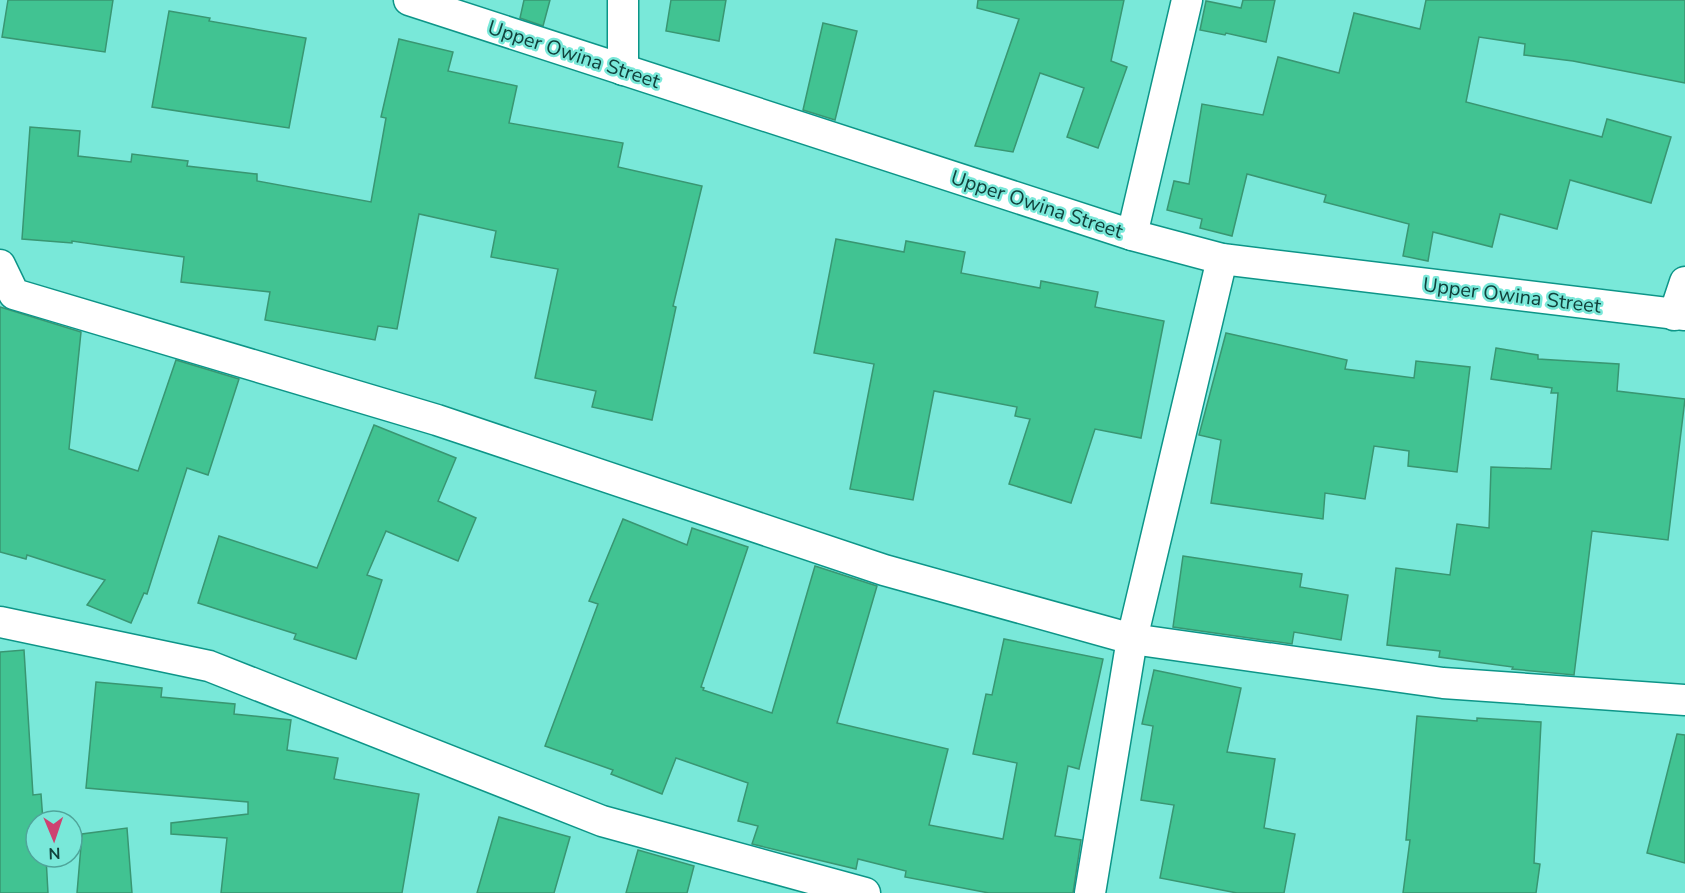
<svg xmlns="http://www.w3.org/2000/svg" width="1685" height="893" font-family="'Nunito Sans',sans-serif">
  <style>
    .building { fill: #41c392; stroke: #399672; stroke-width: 1.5 }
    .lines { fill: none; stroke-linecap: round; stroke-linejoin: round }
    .minor-casing { stroke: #0d9588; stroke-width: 33 }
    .minor { stroke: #fff; stroke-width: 30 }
    .labels { text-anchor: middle; stroke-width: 5; stroke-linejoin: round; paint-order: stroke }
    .street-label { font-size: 20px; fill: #10413b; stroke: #79e8d9 }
  </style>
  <rect width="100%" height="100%" fill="#79e8d9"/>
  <g class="building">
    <path d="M 8,0 L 113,0 L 105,52 L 2,37 Z"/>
    <path d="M 524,0 L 550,0 L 543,26 L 520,18 Z"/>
    <path d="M 671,0 L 726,0 L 719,41 L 666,31 Z"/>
    <path d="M 978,0 L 1124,0 L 1111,61 L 1127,67 L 1098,148 L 1067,137 L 1084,88 L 1040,73 L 1013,152 L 975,146 L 1019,19 L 977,8 Z"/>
    <path d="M 1243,0 L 1275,0 L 1266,42 L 1226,33 L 1225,35 L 1200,30 L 1206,1 L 1241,8 Z"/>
    <path d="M 1426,0 L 1685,0 L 1685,83 L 1573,61 L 1524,55 L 1525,44 L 1479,37 L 1466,102 L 1602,137 L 1607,119 L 1671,137 L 1651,203 L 1570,180 L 1557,229 L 1500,214 L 1492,247 L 1433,232 L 1428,261 L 1403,256 L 1409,224 L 1324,202 L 1326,195 L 1247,174 L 1232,236 L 1200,228 L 1202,219 L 1167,210 L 1174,181 L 1189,184 L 1202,104 L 1263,115 L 1278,57 L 1339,73 L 1354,13 L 1420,29 Z"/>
    <path d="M 169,11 L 210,18 L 209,21 L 306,38 L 289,128 L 152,107 Z"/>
    <path d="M 823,23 L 857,31 L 835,120 L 803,110 Z"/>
    <path d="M 399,39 L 453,52 L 448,71 L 517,86 L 509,123 L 623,143 L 618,167 L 702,186 L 673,306 L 676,307 L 652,420 L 592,407 L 596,391 L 535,378 L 558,269 L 491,257 L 496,231 L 419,214 L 397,329 L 378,326 L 375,340 L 265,320 L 270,292 L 181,282 L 184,257 L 72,241 L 72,243 L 22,239 L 30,127 L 80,131 L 78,156 L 131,162 L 132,154 L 188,161 L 187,166 L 257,174 L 257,181 L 371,202 L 386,118 L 381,117 Z"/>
    <path d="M 836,239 L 904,252 L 906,241 L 965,252 L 961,273 L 1040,288 L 1041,281 L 1098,292 L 1095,307 L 1164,321 L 1141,438 L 1095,429 L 1071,503 L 1009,484 L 1030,419 L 1015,416 L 1017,407 L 934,391 L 913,500 L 850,489 L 874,364 L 814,353 Z"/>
    <path d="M 0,307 L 81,332 L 69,449 L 138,471 L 176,360 L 239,379 L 208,475 L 187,468 L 147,594 L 144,593 L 131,623 L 87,605 L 105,580 L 27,555 L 26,559 L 0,552 Z"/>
    <path d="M 1226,333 L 1347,360 L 1345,369 L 1414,378 L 1416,361 L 1470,367 L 1457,472 L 1408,466 L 1409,451 L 1374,446 L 1365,499 L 1325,493 L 1323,519 L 1211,503 L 1221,440 L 1199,435 Z"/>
    <path d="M 1496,348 L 1538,355 L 1538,359 L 1619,364 L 1617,391 L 1685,399 L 1668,540 L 1592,531 L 1574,675 L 1512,669 L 1513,667 L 1439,657 L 1440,651 L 1387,645 L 1396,568 L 1450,575 L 1457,524 L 1489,528 L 1491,467 L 1551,469 L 1558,393 L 1551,393 L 1552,388 L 1491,379 Z"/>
    <path d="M 374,425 L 456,458 L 438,501 L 476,518 L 458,561 L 386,531 L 367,575 L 382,580 L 356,659 L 294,639 L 296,634 L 198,603 L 219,536 L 317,568 Z"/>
    <path d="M 623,519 L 687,545 L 692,528 L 748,547 L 701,687 L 704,688 L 703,690 L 772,713 L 815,566 L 877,586 L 837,723 L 948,749 L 929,825 L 1003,839 L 1017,763 L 973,754 L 986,694 L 992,695 L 1004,639 L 1103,659 L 1079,769 L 1068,766 L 1055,836 L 1081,840 L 1073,893 L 989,893 L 905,877 L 906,871 L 858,859 L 856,869 L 752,844 L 758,826 L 738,821 L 748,783 L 676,758 L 662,794 L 611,774 L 613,770 L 545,746 L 598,604 L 589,601 Z"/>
    <path d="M 1183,556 L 1302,574 L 1300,587 L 1348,595 L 1341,640 L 1294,632 L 1292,644 L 1173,627 Z"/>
    <path d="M 24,650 L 33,795 L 41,794 L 43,821 L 36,821 L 36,857 L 46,857 L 48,893 L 0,893 L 0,652 Z"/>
    <path d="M 1154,670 L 1241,688 L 1227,752 L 1275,759 L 1264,828 L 1295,834 L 1284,893 L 1237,893 L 1160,878 L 1174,805 L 1141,800 L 1153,726 L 1142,724 Z"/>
    <path d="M 96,682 L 162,688 L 161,697 L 235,704 L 234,714 L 291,720 L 287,750 L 338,758 L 334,779 L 419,794 L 402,893 L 221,893 L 227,838 L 171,834 L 171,823 L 248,814 L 248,802 L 86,788 Z"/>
    <path d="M 1417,716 L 1477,721 L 1477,718 L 1541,722 L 1534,863 L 1540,864 L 1536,893 L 1403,893 L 1410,840 L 1406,840 Z"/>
    <path d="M 1677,734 L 1685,735 L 1685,863 L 1647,853 Z"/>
    <path d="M 499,817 L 570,837 L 554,893 L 477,893 Z"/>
    <path d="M 127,828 L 132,893 L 77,893 L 82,834 Z"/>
    <path d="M 638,850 L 694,866 L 687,893 L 626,893 Z"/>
  </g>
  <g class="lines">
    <g class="minor-casing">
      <g id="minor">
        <path d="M 409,0 L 1132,235 L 1222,259 L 1685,315"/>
        <path d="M 623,0 L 623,70"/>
        <path d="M 1132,235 L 1187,0"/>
        <path d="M 0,265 L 14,294 L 437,420 L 884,570 L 1132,639 L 1443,683 L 1685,700"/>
        <path d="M 1674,315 L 1685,282"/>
        <path d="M 0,622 L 209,666 L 602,821 L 865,893"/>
        <path d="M 1090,893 L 1132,639 L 1222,259"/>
      </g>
    </g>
    <use href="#minor" class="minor"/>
  </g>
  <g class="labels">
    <g class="street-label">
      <text transform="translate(574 54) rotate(18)" y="7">Upper Owina Street</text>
      <text transform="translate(1037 204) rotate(18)" y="7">Upper Owina Street</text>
      <text transform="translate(1512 295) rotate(7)" y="7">Upper Owina Street</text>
    </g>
  </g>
  <g transform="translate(54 839) rotate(178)"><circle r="28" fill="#79e8d9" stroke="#4fa59a" stroke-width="1.5"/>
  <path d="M0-4.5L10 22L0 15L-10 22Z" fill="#ce4170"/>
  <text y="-9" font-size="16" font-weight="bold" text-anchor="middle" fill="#10413b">N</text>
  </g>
</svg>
